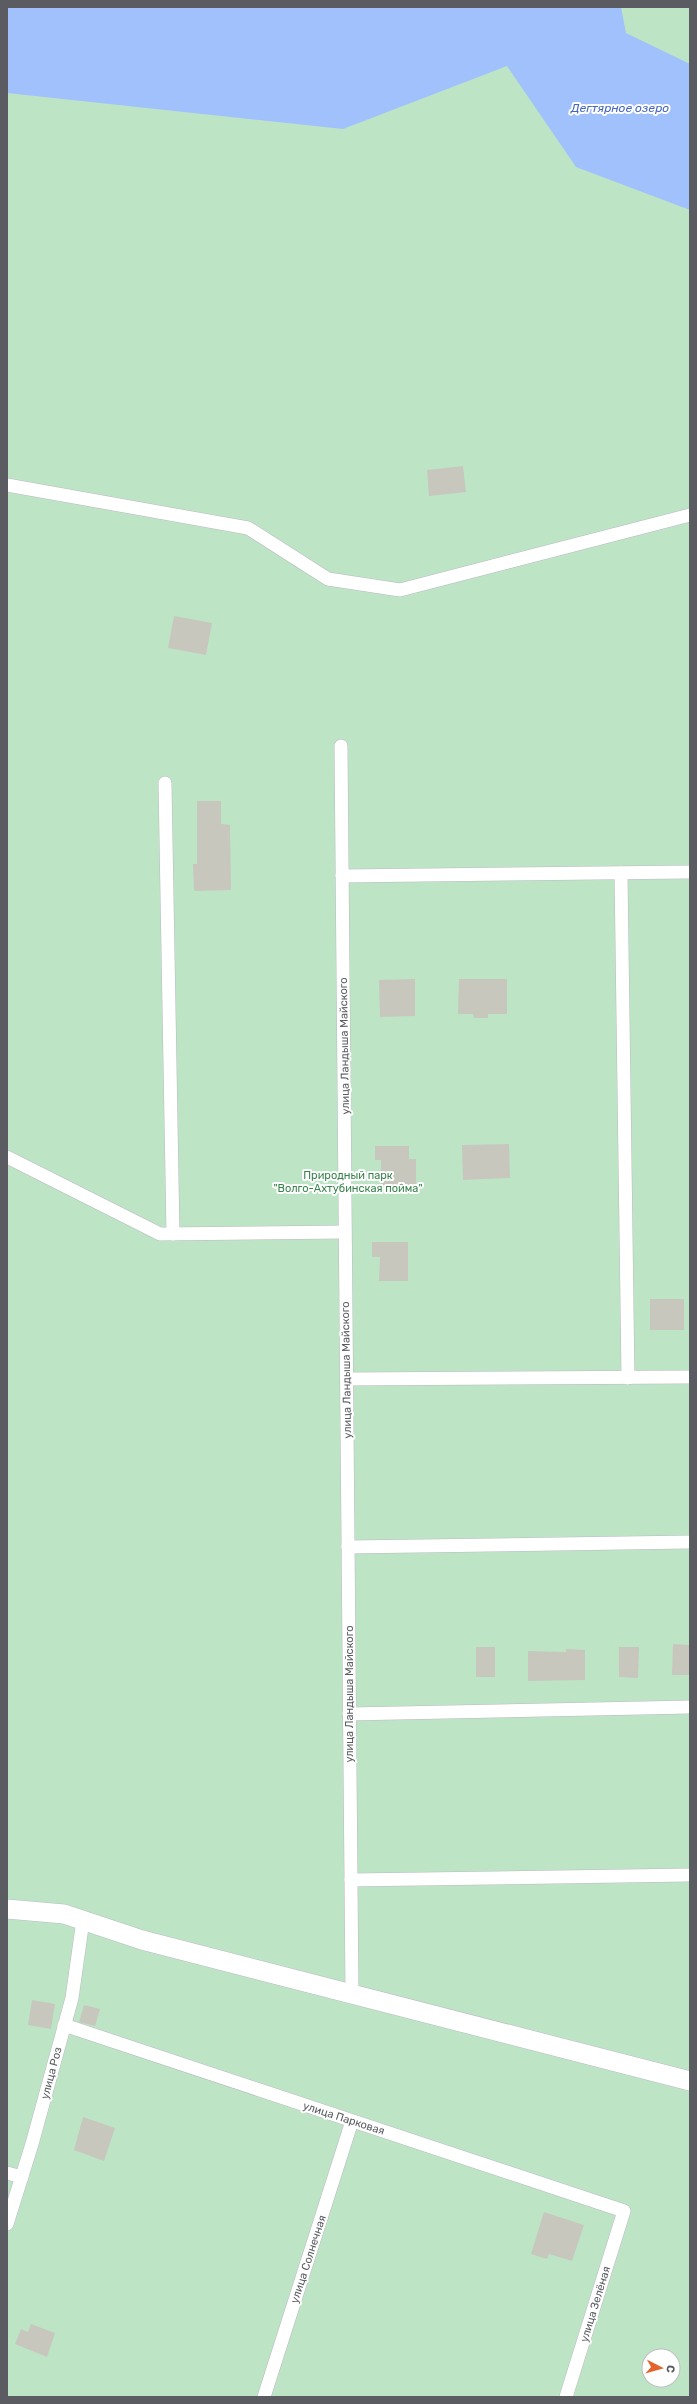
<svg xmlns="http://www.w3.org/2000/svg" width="697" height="2404" font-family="Rubik,sans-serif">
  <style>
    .green { fill: #bee4c6; fill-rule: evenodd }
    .water { fill: #a1c1fd }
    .building { fill: #c7c7be }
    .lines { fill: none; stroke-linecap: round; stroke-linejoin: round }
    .street-casing { stroke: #b9bac0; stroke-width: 14 }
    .secondary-casing { stroke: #babcc3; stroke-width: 20 }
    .street { stroke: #fff; stroke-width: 13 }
    .secondary { stroke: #fff; stroke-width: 19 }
    .labels { text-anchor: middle; stroke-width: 4; stroke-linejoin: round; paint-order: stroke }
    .street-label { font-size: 11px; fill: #5a5c62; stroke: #fff }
    .park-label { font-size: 11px; fill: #37844b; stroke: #fff }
    .water-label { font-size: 12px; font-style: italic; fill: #4566bf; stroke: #fff }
  </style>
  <rect width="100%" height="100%" fill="#edece1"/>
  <path class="green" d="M 7,7 L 690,7 L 690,2397 L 7,2397 ZM 649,2356 L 673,2356 L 673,2380 L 649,2380 Z"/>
  <path class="water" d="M 7,7 L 621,7 L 626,33 L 690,64 L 690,210 L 576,167 L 507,66 L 343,129 L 7,93 Z"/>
  <g class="building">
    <path d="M 463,466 L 466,492 L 429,496 L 427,470 Z"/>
    <path d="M 174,616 L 212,623 L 206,655 L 168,648 Z"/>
    <path d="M 197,801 L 221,801 L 221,824 L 230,825 L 231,890 L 194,891 L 193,864 L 197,864 Z"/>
    <path d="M 415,979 L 415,1016 L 380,1017 L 379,980 Z"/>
    <path d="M 459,979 L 507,979 L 507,1014 L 488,1014 L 488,1018 L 474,1018 L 473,1014 L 458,1014 Z"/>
    <path d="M 509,1144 L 510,1178 L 463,1180 L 462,1145 Z"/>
    <path d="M 375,1146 L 409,1146 L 409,1159 L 416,1159 L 416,1185 L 381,1185 L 381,1160 L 375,1160 Z"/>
    <path d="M 372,1242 L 408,1242 L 408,1281 L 379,1281 L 380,1257 L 372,1257 Z"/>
    <rect x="650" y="1299" width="34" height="31"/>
    <path d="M 673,1644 L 690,1645 L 690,1675 L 672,1675 Z"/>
    <rect x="476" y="1647" width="19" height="30"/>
    <path d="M 619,1647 L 639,1647 L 638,1678 L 619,1677 Z"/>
    <path d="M 566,1649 L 585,1650 L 585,1680 L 528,1681 L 528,1651 L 566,1652 Z"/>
    <path d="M 32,2000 L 55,2004 L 51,2029 L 28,2025 Z"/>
    <path d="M 84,2005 L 100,2009 L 95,2026 L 79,2022 Z"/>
    <path d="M 83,2117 L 115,2128 L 104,2161 L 74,2150 Z"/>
    <path d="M 544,2212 L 584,2225 L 572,2261 L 549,2254 L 547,2259 L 531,2254 Z"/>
    <path d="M 31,2324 L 55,2333 L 47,2357 L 15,2344 L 21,2329 L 28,2332 Z"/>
  </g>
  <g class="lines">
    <g class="street-casing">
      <g id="street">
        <path d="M 7,485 L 248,528 L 328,579 L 400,590 L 690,515"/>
        <path d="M 341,746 L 352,1994"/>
        <path d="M 165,783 L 173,1234"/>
        <path d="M 621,873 L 628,1378"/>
        <path d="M 342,876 L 690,872"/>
        <path d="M 7,1157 L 160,1234 L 345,1232"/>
        <path d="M 347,1379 L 690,1377"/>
        <path d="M 348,1547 L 690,1542"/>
        <path d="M 349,1714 L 690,1707"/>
        <path d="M 351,1880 L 690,1875"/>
        <path d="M 64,2025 L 624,2211 L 566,2397"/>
        <path d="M 7,2173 L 22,2177"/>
        <path d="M 7,2224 L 32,2144 L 72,1998 L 83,1920"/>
        <path d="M 264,2397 L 352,2121"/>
      </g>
    </g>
    <g class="secondary-casing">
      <path id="secondary" d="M 7,1909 L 64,1914 L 142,1940 L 690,2081"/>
    </g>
    <use href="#street" class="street"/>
    <use href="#secondary" class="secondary"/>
  </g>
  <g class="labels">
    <g class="street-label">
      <text transform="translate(344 1046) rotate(-91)" y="4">улица Ландыша Майского</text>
      <text transform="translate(346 1370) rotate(-91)" y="4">улица Ландыша Майского</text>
      <text transform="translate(349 1694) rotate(-90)" y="4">улица Ландыша Майского</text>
      <text transform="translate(51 2073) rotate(-75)" y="4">улица Роз</text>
      <text transform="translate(344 2118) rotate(18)" y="4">улица Парковая</text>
      <text transform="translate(308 2259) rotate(-72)" y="4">улица Солнечная</text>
      <text transform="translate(595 2304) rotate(-73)" y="4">улица Зелёная</text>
    </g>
    <g class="park-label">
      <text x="348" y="1179">Природный парк<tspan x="348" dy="13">"Волго-Ахтубинская пойма"</tspan></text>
    </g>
    <g class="water-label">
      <text x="620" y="112">Дегтярное озеро</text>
    </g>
  </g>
  <rect width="697" height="2404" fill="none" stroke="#5a5c62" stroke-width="16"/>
  <g transform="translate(661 2368) rotate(96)"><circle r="19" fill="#ffffff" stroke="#bdbec0"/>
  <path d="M0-3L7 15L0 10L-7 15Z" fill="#e46430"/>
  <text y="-6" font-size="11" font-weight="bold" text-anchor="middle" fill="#5a5c62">С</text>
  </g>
</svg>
